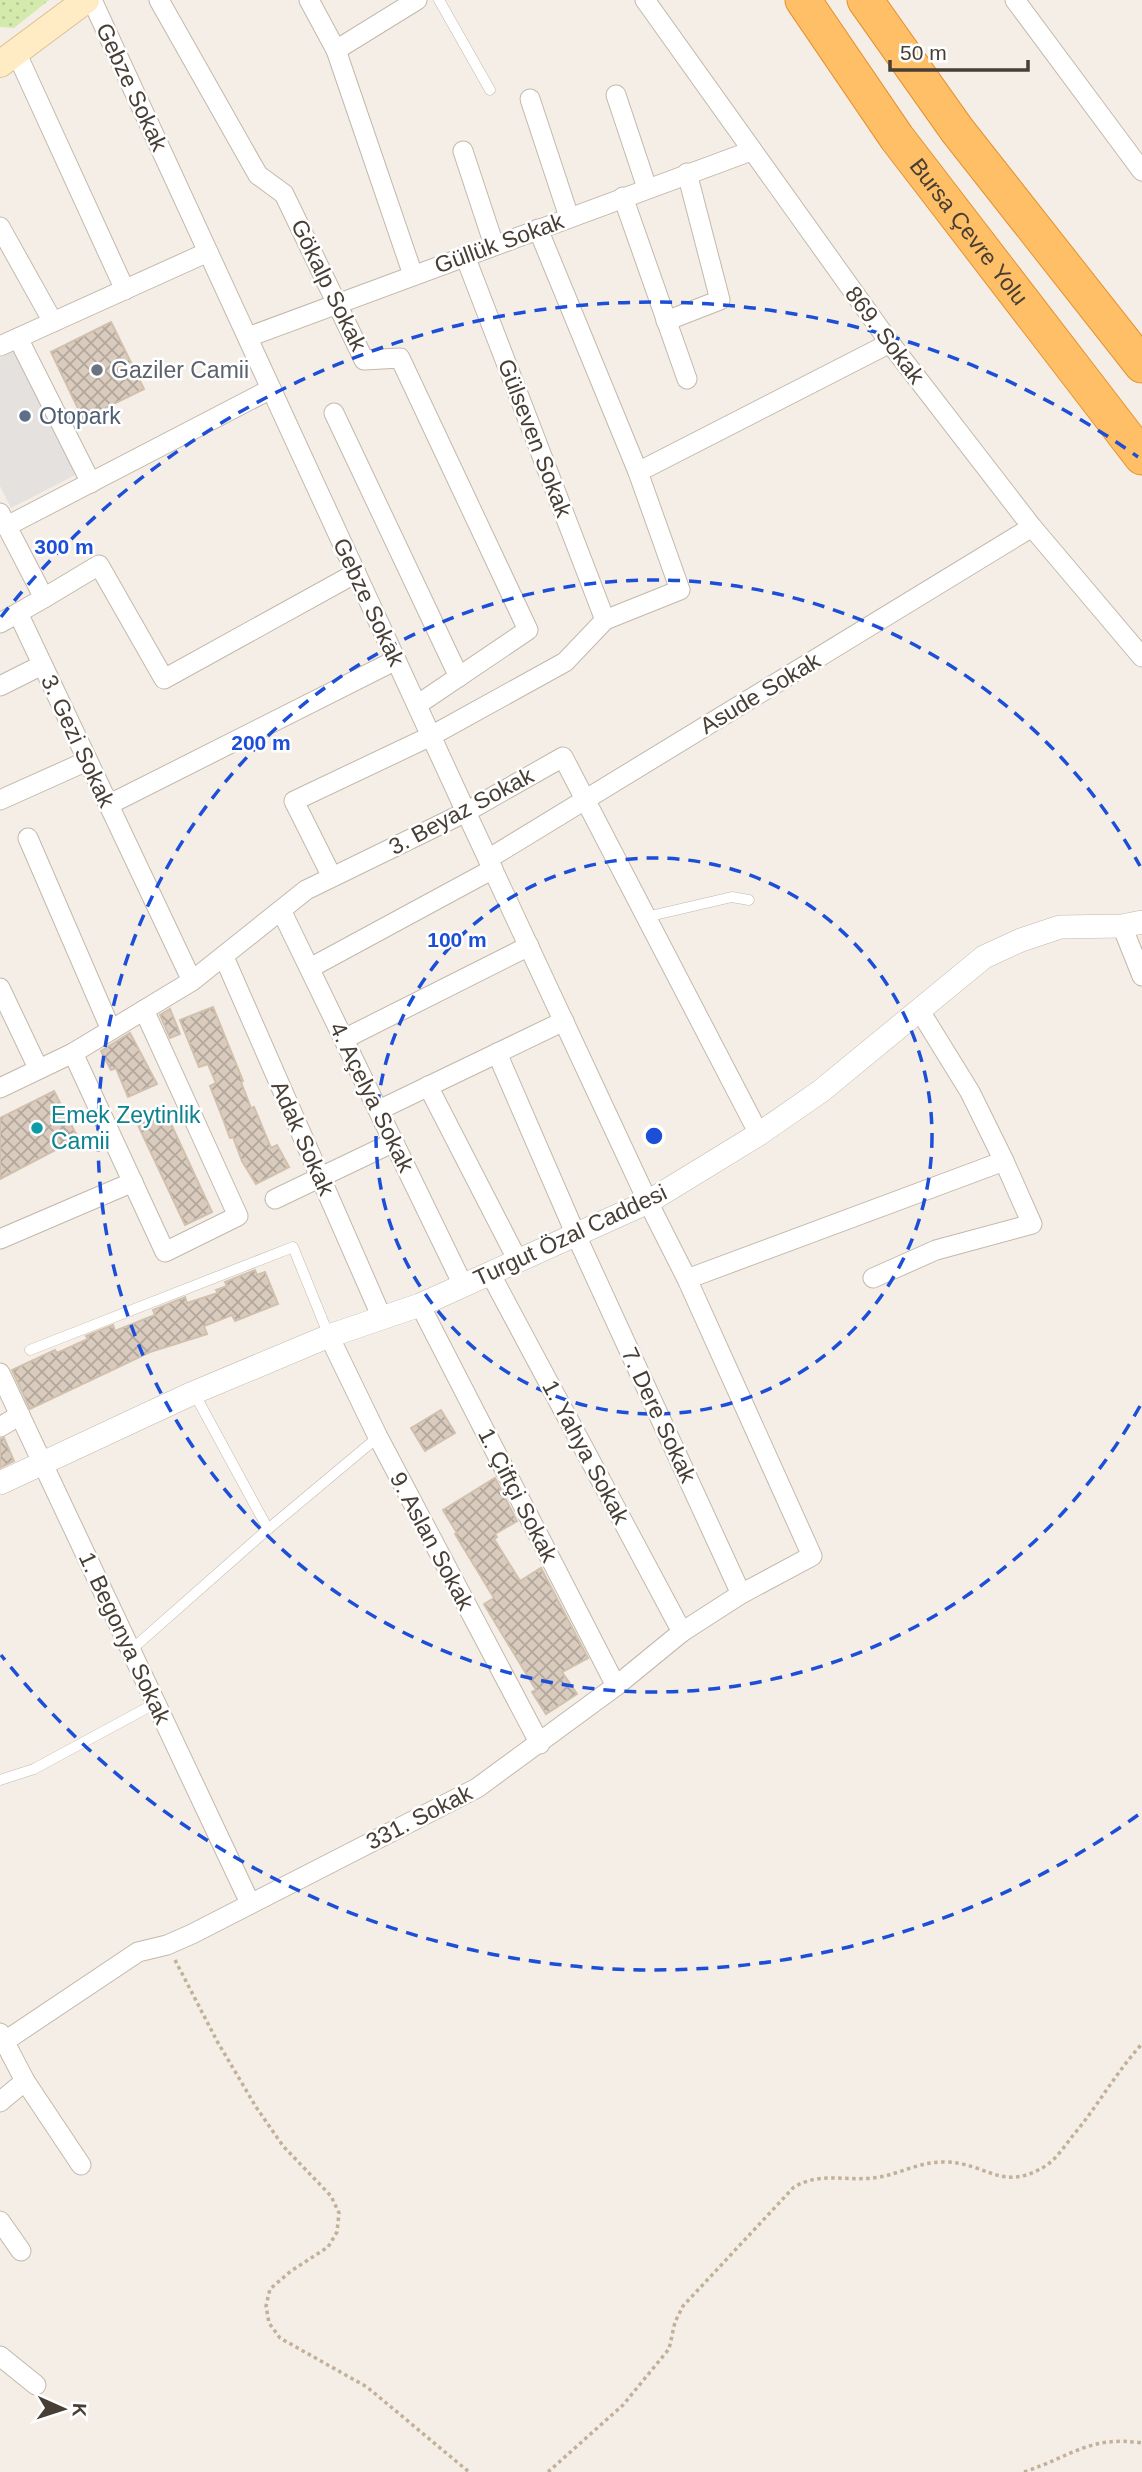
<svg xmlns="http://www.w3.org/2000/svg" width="1142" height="2472" font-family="Helvetica,sans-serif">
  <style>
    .park { fill: url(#park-dots) }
    .parking { fill: #e4e1de }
    .building { fill: url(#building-cross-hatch); stroke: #d1c0ae; stroke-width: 2 }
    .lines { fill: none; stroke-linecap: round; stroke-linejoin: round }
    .service-casing { stroke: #c3b8ab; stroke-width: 11 }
    .minor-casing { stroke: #c3b8ab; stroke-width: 21 }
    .tertiary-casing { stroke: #c3b8ab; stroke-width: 24 }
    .secondary-casing { stroke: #d9c295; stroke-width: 28 }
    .motorway-casing { stroke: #e5922f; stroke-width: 37 }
    .path { stroke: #c2b099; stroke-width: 3.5; stroke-dasharray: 3.5 3.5; stroke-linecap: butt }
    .service { stroke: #fff; stroke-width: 10 }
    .minor { stroke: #fff; stroke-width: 19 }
    .tertiary { stroke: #fff; stroke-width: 23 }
    .secondary { stroke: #ffecc5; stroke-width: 26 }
    .motorway { stroke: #ffbf66; stroke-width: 35 }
    .ring { fill: none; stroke: #1d4ed8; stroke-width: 3.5; stroke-dasharray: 12 9 }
    .worship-dot { fill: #6b7280; stroke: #fff; stroke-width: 2.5 }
    .service-dot { fill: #5c6f8a; stroke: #fff; stroke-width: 2.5 }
    .culture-dot { fill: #0f9aa8; stroke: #fff; stroke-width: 2.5 }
    .labels { text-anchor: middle; stroke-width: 5; stroke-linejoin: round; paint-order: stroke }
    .street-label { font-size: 23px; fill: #473e35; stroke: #fff }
    .worship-label { font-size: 23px; fill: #5b616d; stroke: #fff; text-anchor: start }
    .service-label { font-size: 23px; fill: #4e5e75; stroke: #fff; text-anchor: start }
    .culture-label { font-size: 23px; fill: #0d838f; stroke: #fff; text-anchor: start }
    .centre { fill: #1d4ed8; stroke: #fff; stroke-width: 3.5 }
    .ring-label { font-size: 21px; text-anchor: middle; font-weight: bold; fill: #1d4ed8; stroke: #fff; stroke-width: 5; stroke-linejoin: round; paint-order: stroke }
  </style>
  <defs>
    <pattern id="park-dots" width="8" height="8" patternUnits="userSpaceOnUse" patternTransform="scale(1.75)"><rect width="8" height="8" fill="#d4eaad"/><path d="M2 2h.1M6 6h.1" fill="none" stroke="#b7ca95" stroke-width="1.8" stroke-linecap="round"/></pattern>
    <pattern id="building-cross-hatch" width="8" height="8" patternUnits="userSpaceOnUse" patternTransform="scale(1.75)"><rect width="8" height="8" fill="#d9ccbe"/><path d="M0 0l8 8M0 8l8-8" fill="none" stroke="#b2a79b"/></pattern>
  </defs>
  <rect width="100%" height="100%" fill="#f4eee6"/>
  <path class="park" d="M 0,0 L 49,0 L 14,28 L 0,27 Z"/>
  <path class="parking" d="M 17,349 L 79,473 L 11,508 L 0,486 L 0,358 Z"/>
  <g class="building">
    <path d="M 111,322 L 144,389 L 83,419 L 51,352 Z"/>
    <path d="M 213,1007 L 243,1081 L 241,1082 L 251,1108 L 254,1107 L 271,1148 L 277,1145 L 289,1167 L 256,1184 L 242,1161 L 233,1137 L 230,1138 L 223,1119 L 210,1086 L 216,1083 L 208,1064 L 199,1067 L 180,1020 Z"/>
    <path d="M 170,1009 L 180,1034 L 170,1038 L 160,1015 Z"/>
    <path d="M 130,1033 L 157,1084 L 128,1097 L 116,1068 L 111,1070 L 101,1051 Z"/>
    <path d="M 54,1091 L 78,1138 L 0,1179 L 0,1118 Z"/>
    <path d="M 164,1109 L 212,1212 L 185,1225 L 137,1123 Z"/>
    <path d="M 255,1270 L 257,1275 L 265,1272 L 278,1304 L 235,1321 L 232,1315 L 204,1326 L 207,1334 L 150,1352 L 30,1409 L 12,1370 L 55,1350 L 57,1353 L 88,1339 L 86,1336 L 113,1325 L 115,1331 L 155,1315 L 153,1310 L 185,1297 L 187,1303 L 218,1293 L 216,1290 L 227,1286 L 225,1282 Z"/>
    <path d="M 441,1410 L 455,1433 L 425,1451 L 411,1428 Z"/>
    <path d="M 4,1438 L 14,1461 L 0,1468 L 0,1439 Z"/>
    <path d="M 495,1478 L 517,1521 L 495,1534 L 497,1537 L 494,1539 L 520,1581 L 541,1568 L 588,1658 L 562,1672 L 577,1694 L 546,1714 L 532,1692 L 536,1690 L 484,1604 L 494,1598 L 455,1534 L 457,1533 L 443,1510 Z"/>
  </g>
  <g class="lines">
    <g class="service-casing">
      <g id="service">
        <path d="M 439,0 L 490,90"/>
        <path d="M 646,917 L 732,897 L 749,900"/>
        <path d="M 30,1350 L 293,1247 L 329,1336"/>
        <path d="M 194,1393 L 268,1529"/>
        <path d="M 131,1650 L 268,1529 L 378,1437"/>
        <path d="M 0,1780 L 34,1769 L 156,1703"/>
      </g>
    </g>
    <g class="minor-casing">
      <g id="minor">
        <path d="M 159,0 L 258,175 L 284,194 L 364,360 L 400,358 L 528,630 L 417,705"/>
        <path d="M 309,0 L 336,50 L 413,275"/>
        <path d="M 645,0 L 890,343 L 1032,527 L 1142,657"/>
        <path d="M 1015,0 L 1142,171"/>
        <path d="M 336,50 L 417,0"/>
        <path d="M 16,52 L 125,290"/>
        <path d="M 616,95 L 647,188"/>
        <path d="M 530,99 L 569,217"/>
        <path d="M 463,151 L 494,245"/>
        <path d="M 623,197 L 687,379"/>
        <path d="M 0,227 L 53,322"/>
        <path d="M 465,256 L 605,620"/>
        <path d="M 666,321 L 720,300 L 687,173"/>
        <path d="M 248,337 L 751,151"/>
        <path d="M 18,338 L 91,483"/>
        <path d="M 0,346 L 208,252"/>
        <path d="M 334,413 L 459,677"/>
        <path d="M 638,472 L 890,343"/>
        <path d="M 0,513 L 44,598 L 18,613 L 192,981"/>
        <path d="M 7,526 L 271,389"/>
        <path d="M 44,598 L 99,565 L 164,679 L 356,573"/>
        <path d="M 0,623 L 18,613"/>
        <path d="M 0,686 L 42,665"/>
        <path d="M 0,800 L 87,761"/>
        <path d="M 108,805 L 396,660"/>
        <path d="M 28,838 L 111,1030"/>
        <path d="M 488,859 L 1032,527"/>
        <path d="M 332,877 L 294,801 L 431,736 L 565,662 L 605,620 L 680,590 L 638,472 L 538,229"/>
        <path d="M 281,910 L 463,1285"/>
        <path d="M 1122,926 L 1142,976"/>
        <path d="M 224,957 L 382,1318"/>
        <path d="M 310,968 L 493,869"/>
        <path d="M 0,988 L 38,1068"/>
        <path d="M 344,1039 L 529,946"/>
        <path d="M 73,1053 L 165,1252 L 238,1216 L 144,1010"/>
        <path d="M 497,1053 L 576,1235 L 741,1594"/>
        <path d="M 428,1086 L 518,1261"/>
        <path d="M 0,1088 L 73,1053 L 192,981 L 306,890 L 466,812 L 563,757 L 759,1134"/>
        <path d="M 379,1110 L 564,1021"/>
        <path d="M 275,1199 L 394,1142"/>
        <path d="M 0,1239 L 133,1182"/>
        <path d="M 490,1273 L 682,1632"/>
        <path d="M 873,1278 L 936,1250 L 1032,1224 L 1004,1161 L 970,1092 L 920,1011"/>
        <path d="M 687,1279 L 1004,1161"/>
        <path d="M 420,1305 L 616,1686"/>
        <path d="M 329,1336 L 378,1437 L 540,1744"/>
        <path d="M 0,1373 L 250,1903"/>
        <path d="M 0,1427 L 20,1415"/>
        <path d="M 0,2033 L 25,2081 L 81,2165"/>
        <path d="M 5,2041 L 138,1952 L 167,1945 L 192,1934 L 477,1788 L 616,1686 L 682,1632 L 741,1594 L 812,1556 L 687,1279 L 648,1202 L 466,812 L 92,0"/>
        <path d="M 0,2102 L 25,2081"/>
        <path d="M 0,2221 L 21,2251"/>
        <path d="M 0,2356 L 36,2385"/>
      </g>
    </g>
    <g class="tertiary-casing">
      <path id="tertiary" d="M 0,1483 L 193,1393 L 329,1336 L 420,1305 L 648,1202 L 759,1134 L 821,1091 L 984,957 L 1021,940 L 1060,927 L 1122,926 L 1142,922"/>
    </g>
    <g class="secondary-casing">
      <path id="secondary" d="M 0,64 L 86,0"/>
    </g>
    <g class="motorway-casing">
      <g id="motorway">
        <path id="s1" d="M 803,0 L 897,138 L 1142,457"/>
        <path d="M 865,0 L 957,130 L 1142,365"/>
      </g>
    </g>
    <g class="path">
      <path d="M 175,1960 L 217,2041 L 256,2107 L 283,2146 L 331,2196 L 339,2213 L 337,2232 L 328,2247 L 291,2271 L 270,2289 L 266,2306 L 269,2323 L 280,2338 L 367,2387 L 469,2472"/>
      <path d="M 548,2472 L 623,2405 L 669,2349 L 675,2322 L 683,2306 L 794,2187 C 820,2172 845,2181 872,2178 C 897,2176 919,2161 945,2162 C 986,2162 1002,2194 1047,2165 C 1058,2157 1066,2144 1075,2133 C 1099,2104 1117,2071 1142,2044"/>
      <path d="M 1024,2472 C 1070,2457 1090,2435 1142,2443"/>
    </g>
    <use href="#service" class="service"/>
    <use href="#minor" class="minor"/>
    <use href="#tertiary" class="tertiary"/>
    <use href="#secondary" class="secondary"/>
    <use href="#motorway" class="motorway"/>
  </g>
  <g class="ring">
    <circle cx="654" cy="1136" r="278"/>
    <path d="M1140 1406A556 556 0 1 1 1140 866"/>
    <path d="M1138 1815A834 834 0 0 1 1 1655M1 617A834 834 0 0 1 1138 457"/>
  </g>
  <circle class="worship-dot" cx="97" cy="370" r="7"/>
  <circle class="service-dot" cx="25" cy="416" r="7"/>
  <circle class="culture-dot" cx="37" cy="1128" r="7"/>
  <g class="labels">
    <g class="street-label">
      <text transform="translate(132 87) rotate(65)" y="8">Gebze Sokak</text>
      <text dy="8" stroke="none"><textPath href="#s1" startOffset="285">Bursa Çevre Yolu</textPath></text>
      <text transform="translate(499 243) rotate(-20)" y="8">Güllük Sokak</text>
      <text transform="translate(329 285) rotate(64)" y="8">Gökalp Sokak</text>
      <text transform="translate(885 335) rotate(53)" y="8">869. Sokak</text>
      <text transform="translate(535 438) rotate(69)" y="8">Gülseven Sokak</text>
      <text transform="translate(369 602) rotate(65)" y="8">Gebze Sokak</text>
      <text transform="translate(760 693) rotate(-31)" y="8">Asude Sokak</text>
      <text transform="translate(78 741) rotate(65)" y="8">3. Gezi Sokak</text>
      <text transform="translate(461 811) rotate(-28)" y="8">3. Beyaz Sokak</text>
      <text transform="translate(372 1097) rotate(64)" y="8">4. Açelya Sokak</text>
      <text transform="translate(303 1138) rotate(66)" y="8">Adak Sokak</text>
      <text transform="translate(570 1235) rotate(-25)" y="8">Turgut Özal Caddesi</text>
      <text transform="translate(659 1415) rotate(65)" y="8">7. Dere Sokak</text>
      <text transform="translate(586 1452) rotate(62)" y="8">1. Yahya Sokak</text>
      <text transform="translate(518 1495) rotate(63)" y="8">1. Çiftçi Sokak</text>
      <text transform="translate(432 1541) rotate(62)" y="8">9. Aslan Sokak</text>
      <text transform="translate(125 1638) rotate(65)" y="8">1. Begonya Sokak</text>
      <text transform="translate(419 1817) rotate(-27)" y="8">331. Sokak</text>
    </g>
    <g class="worship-label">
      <text x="111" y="378">Gaziler Camii</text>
    </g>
    <g class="service-label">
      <text x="39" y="424">Otopark</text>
    </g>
    <g class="culture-label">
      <text x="51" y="1123">Emek Zeytinlik<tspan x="51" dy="26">Camii</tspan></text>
    </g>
  </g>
  <circle cx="654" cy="1136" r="10" class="centre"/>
  <g class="ring-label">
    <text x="64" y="554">300 m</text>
    <text x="261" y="750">200 m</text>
    <text x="457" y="947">100 m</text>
  </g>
  <g transform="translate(63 2409) rotate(93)" stroke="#ffffff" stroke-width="5" paint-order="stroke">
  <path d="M0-5L12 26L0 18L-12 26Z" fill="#473e35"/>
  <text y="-10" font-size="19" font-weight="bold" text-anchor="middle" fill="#473e35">K</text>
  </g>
  <path d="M890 60v10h138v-10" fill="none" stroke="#473e35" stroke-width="3.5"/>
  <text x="900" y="60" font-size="21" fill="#473e35" stroke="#ffffff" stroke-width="5" paint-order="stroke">50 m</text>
</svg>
